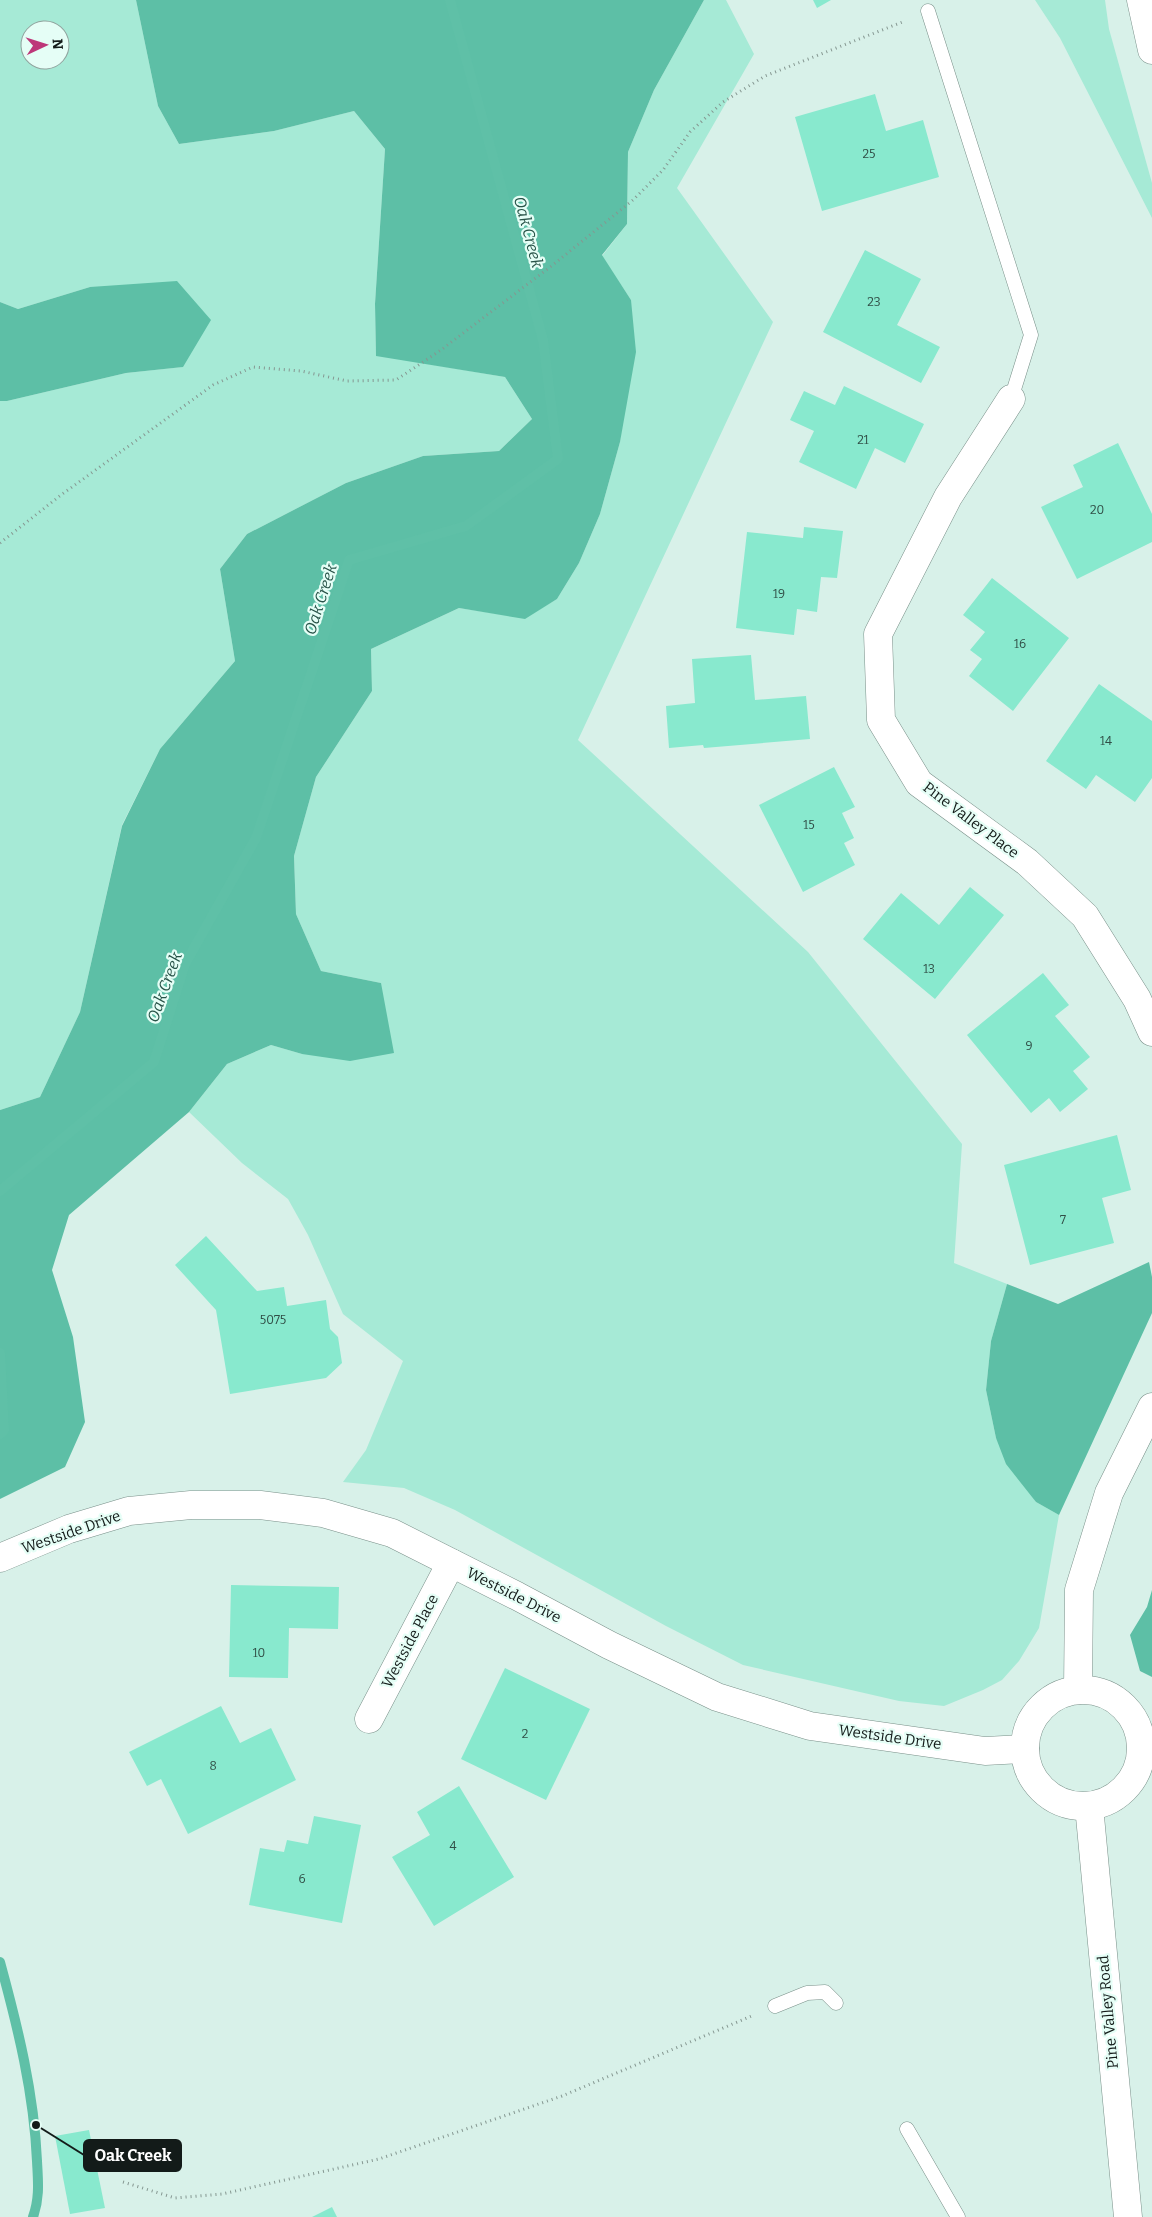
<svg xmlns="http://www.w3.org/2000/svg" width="1152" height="2217" font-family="Bitter,serif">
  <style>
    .green { fill: #a6ead6; fill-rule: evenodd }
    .forest { fill: #5dbfa6 }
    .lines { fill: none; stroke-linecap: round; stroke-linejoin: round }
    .stream { stroke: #5fc0a7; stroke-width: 10 }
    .building { fill: #88e9ce }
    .service-casing { stroke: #799089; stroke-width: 15 }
    .minor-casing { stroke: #799089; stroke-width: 29 }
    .tertiary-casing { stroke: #799089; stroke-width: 29 }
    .path { stroke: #859791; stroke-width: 3; stroke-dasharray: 1 4; stroke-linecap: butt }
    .service { stroke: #fff; stroke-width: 14 }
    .minor { stroke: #fff; stroke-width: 28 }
    .tertiary { stroke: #fff; stroke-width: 28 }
    .labels { text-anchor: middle; stroke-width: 4.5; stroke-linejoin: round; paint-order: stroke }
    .number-label { font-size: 12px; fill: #304e46 }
    .street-label { font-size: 15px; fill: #131b19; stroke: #e5fef6 }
    .water-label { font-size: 16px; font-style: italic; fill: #275247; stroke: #e5fef6 }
    .leader { fill: none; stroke: #131b19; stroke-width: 2 }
    .callout-dot { fill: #131b19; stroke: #e5fef6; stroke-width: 2 }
    .callout { fill: #131b19; stroke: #131b19; stroke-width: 2 }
    .callout-label { font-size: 16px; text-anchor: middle; font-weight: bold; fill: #fff }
  </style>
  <rect width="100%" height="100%" fill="#d8f1e9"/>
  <g class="green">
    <path d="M 0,0 L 136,0 L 158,106 L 179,144 L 274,131 L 354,111 L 385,149 L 375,304 L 376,355 L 505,377 L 532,419 L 499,451 L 423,456 L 346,483 L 247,534 L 220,569 L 235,661 L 160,749 L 122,825 L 80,1012 L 40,1097 L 0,1110 L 0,401 L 7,401 L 126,373 L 182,367 L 90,287 L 18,309 L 0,302 ZM 30,30 L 60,30 L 60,60 L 30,60 Z"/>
    <path d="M 704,0 L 726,0 L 754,54 L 677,188 L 773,322 L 578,740 L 808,952 L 962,1144 L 954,1263 L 1007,1284 L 991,1341 L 986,1390 L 996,1438 L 1036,1502 L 1059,1515 L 1039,1628 L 1019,1661 L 1002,1680 L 983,1690 L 944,1706 L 899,1701 L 743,1665 L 666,1626 L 455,1510 L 404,1488 L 343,1482 L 366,1450 L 403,1361 L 343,1314 L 308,1235 L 288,1199 L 242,1163 L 189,1112 L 227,1064 L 271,1045 L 302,1054 L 381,983 L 321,971 L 296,914 L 294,856 L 316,777 L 372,691 L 371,649 L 459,608 L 525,618 L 557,599 L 579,563 L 600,514 L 620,442 L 631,300 L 602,256 L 627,224 L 628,152 L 654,90 Z"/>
    <path d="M 1035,0 L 1105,0 L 1109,29 L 1152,183 L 1152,218 L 1060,38 Z"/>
  </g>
  <g class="forest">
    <path d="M 136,0 L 704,0 L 654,90 L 628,152 L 627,224 L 602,255 L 631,300 L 636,352 L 620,442 L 600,514 L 579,563 L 557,599 L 525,619 L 459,608 L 371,649 L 372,691 L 316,777 L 294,856 L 296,914 L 321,971 L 381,983 L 394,1053 L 350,1061 L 302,1054 L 271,1045 L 227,1064 L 189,1112 L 69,1215 L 52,1270 L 73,1337 L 85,1422 L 65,1467 L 0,1499 L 0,1110 L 40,1097 L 80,1012 L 122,826 L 160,749 L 235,661 L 220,569 L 247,534 L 346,483 L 423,456 L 499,451 L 532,419 L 505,377 L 376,356 L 375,304 L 385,149 L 354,111 L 274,131 L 179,144 L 158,106 Z"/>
    <path d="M 177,281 L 211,320 L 183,367 L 126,373 L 7,401 L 0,401 L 0,302 L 18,309 L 90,287 Z"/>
    <path d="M 1149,1262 L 1152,1277 L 1152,1313 L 1059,1515 L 1036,1502 L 1006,1464 L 996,1438 L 986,1390 L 991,1341 L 1007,1284 L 1058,1304 Z"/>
    <path d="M 1152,1590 L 1152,1677 L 1140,1671 L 1130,1635 L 1147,1607 Z"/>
  </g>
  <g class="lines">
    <g class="stream">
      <path d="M 0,1191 L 154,1062 L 185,964 L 256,838 L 349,560 L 466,526 L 558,459 L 543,340 L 450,0"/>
      <path d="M 0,1353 L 4,1430 L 0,1434"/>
      <path d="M 0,1962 C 18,2028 34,2093 37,2161 C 38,2181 40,2197 33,2217"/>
    </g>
  </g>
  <g class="building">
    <path d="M 813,0 L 831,0 L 817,8 Z"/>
    <path d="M 875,94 L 886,131 L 923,120 L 939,177 L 822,211 L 795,117 Z"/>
    <path d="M 865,250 L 921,279 L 897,325 L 940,347 L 921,383 L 823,332 Z"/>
    <path d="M 844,386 L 924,424 L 905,463 L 875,448 L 856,489 L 799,462 L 814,431 L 790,420 L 804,391 L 835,405 Z"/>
    <path d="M 1118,443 L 1152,514 L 1152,542 L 1077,579 L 1041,507 L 1083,487 L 1073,465 Z"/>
    <path d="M 804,527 L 843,531 L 837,578 L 821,577 L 817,612 L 797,609 L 794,635 L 736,628 L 747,532 L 803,538 Z"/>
    <path d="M 992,578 L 1069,638 L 1013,711 L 969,676 L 982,659 L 970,650 L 985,632 L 963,615 Z"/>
    <path d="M 751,655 L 755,700 L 806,696 L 810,739 L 704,748 L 703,745 L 669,748 L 666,706 L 695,703 L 692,659 Z"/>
    <path d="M 1099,684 L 1152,721 L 1152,778 L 1135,802 L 1096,775 L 1086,789 L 1046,761 Z"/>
    <path d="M 834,767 L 855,807 L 842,813 L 854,838 L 844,843 L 855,865 L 803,892 L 759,805 Z"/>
    <path d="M 970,887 L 1004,915 L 935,999 L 863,939 L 901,893 L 939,925 Z"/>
    <path d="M 1043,973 L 1069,1005 L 1055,1016 L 1090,1057 L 1073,1071 L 1088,1089 L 1060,1112 L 1049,1098 L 1031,1113 L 967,1035 Z"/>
    <path d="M 1117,1135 L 1131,1190 L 1102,1198 L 1114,1243 L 1030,1265 L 1004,1165 Z"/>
    <path d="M 206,1236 L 257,1291 L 284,1287 L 287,1306 L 326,1300 L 330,1329 L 338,1337 L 342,1363 L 326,1378 L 230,1394 L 216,1310 L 175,1265 Z"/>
    <path d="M 231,1585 L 339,1587 L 338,1629 L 289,1628 L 288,1678 L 229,1677 Z"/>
    <path d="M 505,1668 L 590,1709 L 546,1800 L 461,1759 Z"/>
    <path d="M 221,1706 L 240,1743 L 271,1728 L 296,1780 L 188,1834 L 161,1779 L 147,1786 L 129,1752 Z"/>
    <path d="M 459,1786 L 514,1877 L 434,1926 L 392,1857 L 430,1835 L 417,1812 Z"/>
    <path d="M 314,1816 L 361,1825 L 342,1923 L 249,1905 L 260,1848 L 284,1852 L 287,1840 L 308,1844 Z"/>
    <path d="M 89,2130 L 105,2208 L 70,2214 L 55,2136 Z"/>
    <path d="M 332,2207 L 337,2217 L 312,2217 Z"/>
  </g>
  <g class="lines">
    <g class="service-casing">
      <g id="service">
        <path d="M 928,11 L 1031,335 L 1011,399"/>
        <path d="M 775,2006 L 807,1993 L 825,1992 L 836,2003"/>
        <path d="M 907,2129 L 958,2217"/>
      </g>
    </g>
    <g class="minor-casing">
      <g id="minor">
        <path d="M 1141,0 L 1152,50"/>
        <path d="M 1011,399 L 948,497 L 878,634 L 881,720 L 919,783 L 1027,862 L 1085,916 L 1137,999 L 1152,1032"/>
        <path d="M 1078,1690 L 1079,1590 L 1109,1493 L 1152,1407"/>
        <path d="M 369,1719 L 451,1563"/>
      </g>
    </g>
    <g class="tertiary-casing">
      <g id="tertiary">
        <path d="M 0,1558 L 69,1529 L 129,1511 L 191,1505 L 260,1505 L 323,1513 L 392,1533 L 517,1596 L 609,1645 L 717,1697 L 810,1726 L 985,1751 L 1025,1749"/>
        <circle cx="1083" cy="1748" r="58"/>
        <path d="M 1089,1806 L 1128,2217"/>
      </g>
    </g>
    <g class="path">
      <path d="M 0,543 L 61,495 L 213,385 L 253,367 L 301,371 L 347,381 L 396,380 L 441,350 L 554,264 L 633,200 L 663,170 L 690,132 L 723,102 L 765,76 L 905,21"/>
      <path d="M 123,2182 L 175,2198 L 222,2194 L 379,2159 L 562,2096 L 754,2015"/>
    </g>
    <use href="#service" class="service"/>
    <use href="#minor" class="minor"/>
    <use href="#tertiary" class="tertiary"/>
  </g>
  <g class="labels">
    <g class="number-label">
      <text x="869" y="158">25</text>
      <text x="874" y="306">23</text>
      <text x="863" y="444">21</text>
      <text x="1097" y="514">20</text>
      <text x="779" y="598">19</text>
      <text x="1020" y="648">16</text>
      <text x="1106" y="745">14</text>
      <text x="809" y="829">15</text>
      <text x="929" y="973">13</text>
      <text x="1029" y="1050">9</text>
      <text x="1063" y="1224">7</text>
      <text x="273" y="1324">5075</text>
      <text x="259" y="1657">10</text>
      <text x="525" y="1738">2</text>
      <text x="213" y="1770">8</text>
      <text x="453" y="1850">4</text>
      <text x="302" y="1883">6</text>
    </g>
    <g class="street-label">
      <text transform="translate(971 820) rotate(37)" y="5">Pine Valley Place</text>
      <text transform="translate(71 1532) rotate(-19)" y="5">Westside Drive</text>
      <text transform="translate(514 1595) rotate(27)" y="5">Westside Drive</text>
      <text transform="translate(410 1641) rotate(-62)" y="5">Westside Place</text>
      <text transform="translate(890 1737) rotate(8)" y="5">Westside Drive</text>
      <text transform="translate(1108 2012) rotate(-95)" y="5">Pine Valley Road</text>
    </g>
    <g class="water-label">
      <text transform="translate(529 232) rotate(75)" y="6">Oak Creek</text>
      <text transform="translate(320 599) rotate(-72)" y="6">Oak Creek</text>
      <text transform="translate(164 987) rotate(-70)" y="6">Oak Creek</text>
    </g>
  </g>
  <path class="leader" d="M36 2125L84 2155"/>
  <circle class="callout-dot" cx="36" cy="2125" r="5"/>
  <rect class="callout" x="84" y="2140" width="97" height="31" rx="5"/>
  <g class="callout-label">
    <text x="133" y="2161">Oak Creek</text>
  </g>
  <g transform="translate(45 45) rotate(86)"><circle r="24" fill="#e5fef6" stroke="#91a39e"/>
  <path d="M0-4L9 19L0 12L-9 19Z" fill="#bd3779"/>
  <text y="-8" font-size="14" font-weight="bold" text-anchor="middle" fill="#131b19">N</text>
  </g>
</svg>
